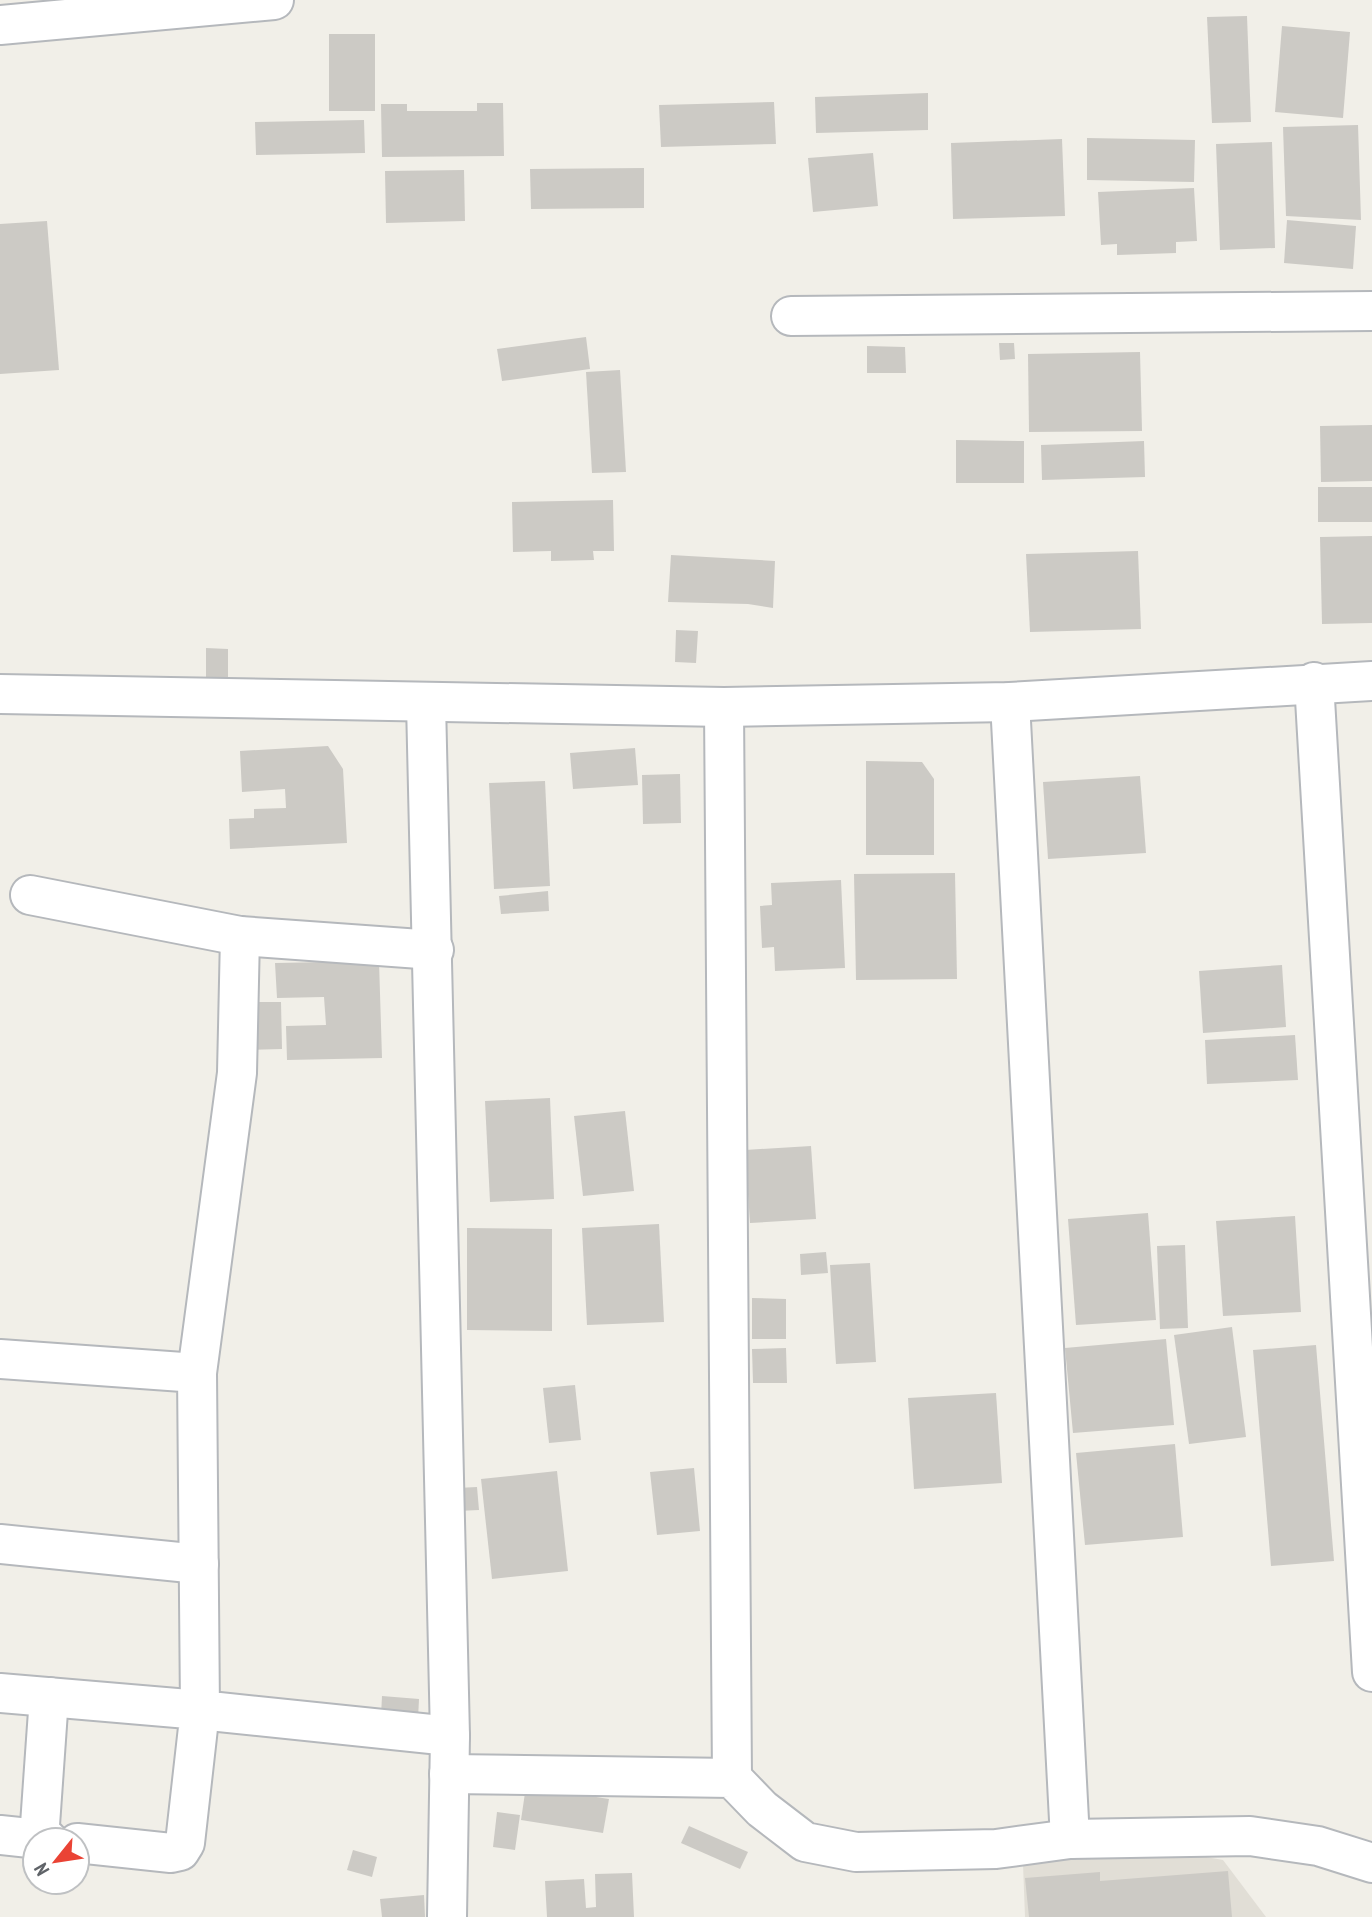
<svg xmlns="http://www.w3.org/2000/svg" width="1372" height="1917" font-family="'PT Sans Narrow',sans-serif">
  <style>
    .education { fill: #e1ded6 }
    .building { fill: #cccac5 }
    .lines { fill: none; stroke-linecap: round; stroke-linejoin: round }
    .minor-casing { stroke: #b5b8bc; stroke-width: 42 }
    .minor { stroke: #fff; stroke-width: 38 }
  </style>
  <rect width="100%" height="100%" fill="#f1efe8"/>
  <path class="education" d="M 1156,1848 L 1223,1860 L 1266,1917 L 1025,1917 L 1023,1864 Z"/>
  <g class="building">
    <path d="M 1247,16 L 1251,122 L 1212,123 L 1207,17 Z"/>
    <path d="M 1282,26 L 1350,32 L 1343,118 L 1275,112 Z"/>
    <rect x="329" y="34" width="46" height="77"/>
    <path d="M 928,93 L 928,130 L 816,133 L 815,97 Z"/>
    <path d="M 774,102 L 776,144 L 661,147 L 659,105 Z"/>
    <path d="M 477,103 L 503,103 L 504,156 L 382,157 L 381,104 L 407,104 L 407,111 L 477,111 Z"/>
    <path d="M 364,120 L 365,153 L 256,155 L 255,122 Z"/>
    <path d="M 1358,125 L 1361,220 L 1286,216 L 1283,127 Z"/>
    <path d="M 1087,138 L 1195,140 L 1194,182 L 1087,180 Z"/>
    <path d="M 1062,139 L 1065,216 L 953,219 L 951,143 Z"/>
    <path d="M 1272,142 L 1275,248 L 1220,250 L 1216,144 Z"/>
    <path d="M 873,153 L 878,206 L 813,212 L 808,158 Z"/>
    <path d="M 644,168 L 644,208 L 531,209 L 530,169 Z"/>
    <path d="M 464,170 L 465,221 L 386,223 L 385,171 Z"/>
    <path d="M 1194,188 L 1197,241 L 1176,242 L 1176,253 L 1117,255 L 1117,244 L 1101,245 L 1098,192 Z"/>
    <path d="M 1287,220 L 1356,226 L 1353,269 L 1284,263 Z"/>
    <path d="M 47,221 L 59,370 L 0,374 L 0,224 Z"/>
    <path d="M 586,337 L 590,369 L 502,381 L 497,349 Z"/>
    <path d="M 999,343 L 1014,343 L 1015,359 L 1000,360 Z"/>
    <path d="M 867,346 L 905,347 L 906,373 L 867,373 Z"/>
    <path d="M 1140,352 L 1142,431 L 1029,432 L 1028,354 Z"/>
    <path d="M 620,370 L 626,472 L 592,473 L 586,372 Z"/>
    <path d="M 1372,425 L 1372,481 L 1321,482 L 1320,426 Z"/>
    <path d="M 956,440 L 1024,441 L 1024,483 L 956,483 Z"/>
    <path d="M 1144,441 L 1145,477 L 1042,480 L 1041,445 Z"/>
    <rect x="1318" y="487" width="54" height="35"/>
    <path d="M 613,500 L 614,551 L 593,551 L 594,560 L 551,561 L 551,551 L 513,552 L 512,502 Z"/>
    <path d="M 1372,536 L 1372,623 L 1322,624 L 1320,537 Z"/>
    <path d="M 1138,551 L 1141,629 L 1030,632 L 1026,554 Z"/>
    <path d="M 671,555 L 775,561 L 773,608 L 748,604 L 668,602 Z"/>
    <path d="M 676,630 L 698,631 L 696,663 L 675,662 Z"/>
    <path d="M 206,648 L 228,649 L 228,679 L 206,679 Z"/>
    <path d="M 328,746 L 343,769 L 347,843 L 230,849 L 229,819 L 254,818 L 254,809 L 286,808 L 285,789 L 242,792 L 240,751 Z"/>
    <path d="M 635,748 L 638,785 L 573,789 L 570,753 Z"/>
    <path d="M 866,761 L 922,762 L 934,779 L 934,855 L 866,855 Z"/>
    <path d="M 680,774 L 681,823 L 643,824 L 642,775 Z"/>
    <path d="M 1140,776 L 1146,853 L 1048,859 L 1043,782 Z"/>
    <path d="M 545,781 L 550,886 L 494,889 L 489,783 Z"/>
    <path d="M 955,873 L 957,979 L 856,980 L 854,874 Z"/>
    <path d="M 841,880 L 845,968 L 775,971 L 774,947 L 762,948 L 760,906 L 772,905 L 771,883 Z"/>
    <path d="M 548,891 L 549,911 L 501,914 L 499,896 Z"/>
    <path d="M 379,961 L 382,1058 L 287,1060 L 286,1026 L 326,1025 L 324,997 L 277,998 L 275,963 Z"/>
    <path d="M 1282,965 L 1286,1027 L 1203,1033 L 1199,971 Z"/>
    <path d="M 246,1002 L 281,1002 L 282,1049 L 247,1050 Z"/>
    <path d="M 1295,1035 L 1298,1080 L 1207,1084 L 1205,1040 Z"/>
    <path d="M 550,1098 L 554,1199 L 490,1202 L 485,1101 Z"/>
    <path d="M 625,1111 L 634,1191 L 583,1196 L 574,1116 Z"/>
    <path d="M 811,1146 L 816,1219 L 750,1223 L 745,1150 Z"/>
    <path d="M 1148,1213 L 1156,1320 L 1076,1325 L 1068,1219 Z"/>
    <path d="M 1295,1216 L 1301,1312 L 1223,1316 L 1216,1221 Z"/>
    <path d="M 659,1224 L 664,1322 L 587,1325 L 582,1228 Z"/>
    <path d="M 467,1228 L 552,1229 L 552,1331 L 467,1330 Z"/>
    <path d="M 1185,1245 L 1188,1328 L 1160,1329 L 1157,1246 Z"/>
    <path d="M 826,1252 L 828,1273 L 801,1275 L 800,1254 Z"/>
    <path d="M 870,1263 L 876,1362 L 836,1364 L 830,1265 Z"/>
    <path d="M 752,1298 L 786,1299 L 786,1339 L 752,1339 Z"/>
    <path d="M 1232,1327 L 1246,1437 L 1189,1444 L 1174,1335 Z"/>
    <path d="M 1166,1339 L 1174,1425 L 1073,1433 L 1065,1348 Z"/>
    <path d="M 1316,1345 L 1334,1561 L 1271,1566 L 1253,1350 Z"/>
    <path d="M 786,1348 L 787,1383 L 753,1383 L 752,1349 Z"/>
    <path d="M 575,1385 L 581,1440 L 549,1443 L 543,1388 Z"/>
    <path d="M 996,1393 L 1002,1483 L 914,1489 L 908,1398 Z"/>
    <path d="M 1175,1444 L 1183,1537 L 1085,1545 L 1076,1453 Z"/>
    <path d="M 694,1468 L 700,1531 L 657,1535 L 650,1472 Z"/>
    <path d="M 557,1471 L 568,1571 L 492,1579 L 481,1479 Z"/>
    <path d="M 477,1487 L 479,1510 L 458,1511 L 457,1488 Z"/>
    <path d="M 382,1696 L 419,1699 L 418,1719 L 381,1716 Z"/>
    <path d="M 526,1786 L 609,1799 L 603,1833 L 521,1820 Z"/>
    <path d="M 497,1812 L 520,1815 L 515,1850 L 493,1847 Z"/>
    <path d="M 689,1826 L 748,1852 L 740,1869 L 681,1843 Z"/>
    <path d="M 353,1850 L 377,1857 L 372,1877 L 347,1870 Z"/>
    <path d="M 1228,1871 L 1232,1917 L 1029,1917 L 1025,1878 L 1100,1872 L 1100,1881 Z"/>
    <path d="M 632,1873 L 634,1917 L 547,1917 L 545,1881 L 584,1879 L 586,1908 L 596,1907 L 595,1874 Z"/>
    <path d="M 424,1895 L 425,1917 L 382,1917 L 380,1899 Z"/>
  </g>
  <g class="lines">
    <g class="minor-casing">
      <g id="minor">
        <path d="M 0,25 L 274,0"/>
        <path d="M 791,316 L 1372,311"/>
        <path d="M 1314,682 L 1372,1672"/>
        <path d="M 0,694 L 724,707 L 1010,702 L 1372,681"/>
        <path d="M 1010,702 L 1070,1839"/>
        <path d="M 426,703 L 450,1736 L 447,1917"/>
        <path d="M 724,707 L 732,1778"/>
        <path d="M 30,895 L 240,936 L 434,950"/>
        <path d="M 0,1359 L 197,1373 L 200,1710 L 450,1736"/>
        <path d="M 197,1373 L 237,1073 L 240,936"/>
        <path d="M 0,1544 L 199,1564"/>
        <path d="M 0,1693 L 200,1710 L 185,1843 L 180,1851 L 171,1853 L 77,1843"/>
        <path d="M 449,1774 L 732,1778 L 762,1809 L 805,1842 L 856,1852 L 996,1849 L 1070,1839 L 1250,1836 L 1318,1846 L 1372,1863"/>
        <path d="M 0,1835 L 48,1840"/>
        <path d="M 39,1839 L 49,1697"/>
      </g>
    </g>
    <use href="#minor" class="minor"/>
  </g>
  <g transform="translate(56 1861) rotate(240)"><circle r="33" fill="#ffffff" stroke="#bfc1c3" stroke-width="2"/>
  <path d="M0-5L12 26L0 18L-12 26Z" fill="#ea4335"/>
  <text y="-10" font-size="19" font-weight="bold" text-anchor="middle" fill="#5f6368">N</text>
  </g>
</svg>
